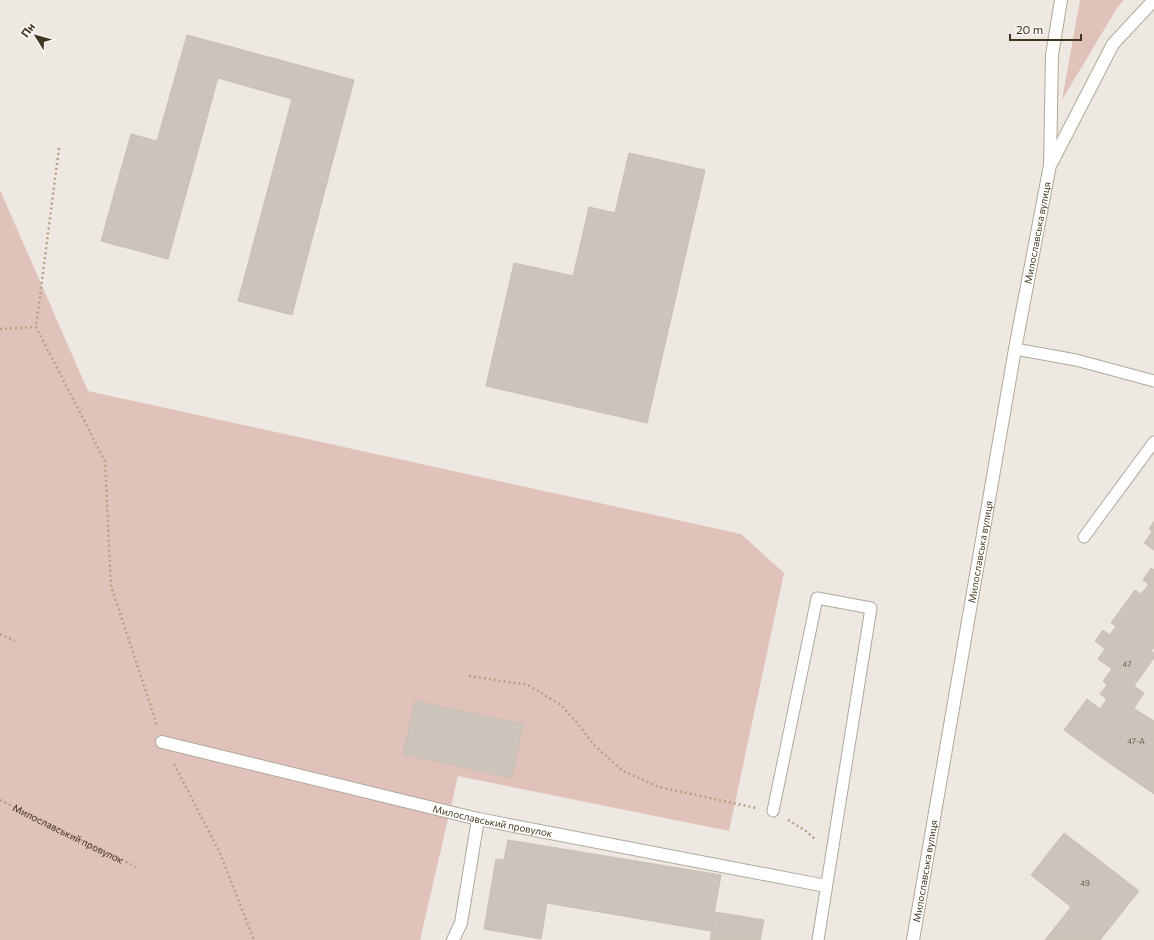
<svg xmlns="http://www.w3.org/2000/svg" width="1154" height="940" font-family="Commissioner,sans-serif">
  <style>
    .green { fill: #e1c2ba }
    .building { fill: #ccc4ba; stroke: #c8bfb4 }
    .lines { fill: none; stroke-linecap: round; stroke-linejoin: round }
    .lane-casing { stroke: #b0a89d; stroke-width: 13 }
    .street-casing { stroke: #b0a89d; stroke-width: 14 }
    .secondary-casing { stroke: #b3a897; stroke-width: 14 }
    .path { stroke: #b4a280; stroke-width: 2.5; stroke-dasharray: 2 3; stroke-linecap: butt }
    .lane { stroke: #fff; stroke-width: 11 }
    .street { stroke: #fff; stroke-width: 12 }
    .secondary { stroke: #fff; stroke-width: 12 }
    .labels { text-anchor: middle; stroke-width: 4; stroke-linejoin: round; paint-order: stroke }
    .number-label { font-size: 8px; fill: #645a46 }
    .street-label { font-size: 10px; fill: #413720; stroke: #faf6f4 }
  </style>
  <rect width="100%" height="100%" fill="#eee8e3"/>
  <g class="green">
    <path d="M 1080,0 L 1124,0 L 1117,8 L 1062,100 Z"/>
    <path d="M 0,190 L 88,391 L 741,534 L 784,573 L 729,831 L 458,776 L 420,940 L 0,940 Z"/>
  </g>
  <g class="building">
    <path d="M 187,35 L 354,80 L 292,315 L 238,301 L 292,99 L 218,78 L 168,259 L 101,241 L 131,134 L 157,141 Z"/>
    <path d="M 629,153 L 705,170 L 647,423 L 486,386 L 514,263 L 573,276 L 589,207 L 615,213 Z"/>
    <path d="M 1154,521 L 1154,550 L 1144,543 L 1152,532 L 1149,529 Z"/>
    <path d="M 1151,568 L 1154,570 L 1154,647 L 1151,651 L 1154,653 L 1154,658 L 1134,686 L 1144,693 L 1134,708 L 1138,711 L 1105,760 L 1064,730 L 1087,699 L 1100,709 L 1107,699 L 1100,694 L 1107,685 L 1103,681 L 1112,669 L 1098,659 L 1105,649 L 1095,641 L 1103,630 L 1110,635 L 1116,626 L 1111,623 L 1135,590 L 1141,594 L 1149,584 L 1143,580 Z"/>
    <path d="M 415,701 L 523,724 L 512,778 L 403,754 Z"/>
    <path d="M 1138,711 L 1154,721 L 1154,794 L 1105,760 Z"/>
    <path d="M 1064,833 L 1139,891 L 1100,940 L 1045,940 L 1071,907 L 1031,875 Z"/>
    <path d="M 508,840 L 721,875 L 711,931 L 547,903 L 541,939 L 484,929 L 496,859 L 504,860 Z"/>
    <path d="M 715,912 L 764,920 L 760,940 L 710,940 Z"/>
  </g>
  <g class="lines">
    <g class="lane-casing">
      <g id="lane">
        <path d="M 1015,349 L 1076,360 L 1154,381"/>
        <path d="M 1084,537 L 1154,442"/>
        <path d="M 773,811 L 817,598 L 871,608 L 818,940"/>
      </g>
    </g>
    <g class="street-casing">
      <g id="street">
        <path id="s2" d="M 162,742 L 478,819 L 826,886"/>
        <path d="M 453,940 L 461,923 L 478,819"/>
      </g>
    </g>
    <g class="secondary-casing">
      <g id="secondary">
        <path d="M 1052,162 L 1113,44 L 1154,0"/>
        <path id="s3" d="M 913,940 L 1015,349 L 1050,165 L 1052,55 L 1061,0"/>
      </g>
    </g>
    <g class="path">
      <path d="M 59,148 L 36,327 L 105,461 L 111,586 L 157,725"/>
      <path d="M 0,329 L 36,327"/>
      <path d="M 0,634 L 15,641"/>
      <path d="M 469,676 L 528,685 L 561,705 L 578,724 L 595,746 L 623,771 L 659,787 L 756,808"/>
      <path d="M 174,764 L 220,853 L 254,940"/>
      <path id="s1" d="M 0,800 L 136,867"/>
      <path d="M 788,820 L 806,831 L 816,840"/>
    </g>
    <use href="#lane" class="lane"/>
    <use href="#street" class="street"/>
    <use href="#secondary" class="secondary"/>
  </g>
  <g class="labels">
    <g class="number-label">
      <text x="1127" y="667">47</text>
      <text x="1136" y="744">47-А</text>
      <text x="1085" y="886">49</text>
    </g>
    <g class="street-label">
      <text dy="4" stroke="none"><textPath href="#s3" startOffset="718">Милославська вулиця</textPath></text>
      <text dy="4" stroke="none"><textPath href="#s3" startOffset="394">Милославська вулиця</textPath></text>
      <text dy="4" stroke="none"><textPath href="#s2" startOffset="340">Милославський провулок</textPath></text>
      <text dy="4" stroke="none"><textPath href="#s1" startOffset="76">Милославський провулок</textPath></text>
      <text dy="4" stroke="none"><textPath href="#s3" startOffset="70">Милославська вулиця</textPath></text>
    </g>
  </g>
  <g transform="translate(36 36) rotate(307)" stroke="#faf6f4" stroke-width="3" paint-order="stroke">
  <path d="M0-3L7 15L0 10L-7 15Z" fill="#413720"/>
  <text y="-6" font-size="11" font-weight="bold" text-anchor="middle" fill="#413720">Пн</text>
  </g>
  <path d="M1010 34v6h71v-6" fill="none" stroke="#413720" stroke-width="2"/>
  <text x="1016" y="34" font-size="12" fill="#413720" stroke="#faf6f4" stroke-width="3" paint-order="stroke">20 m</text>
</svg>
